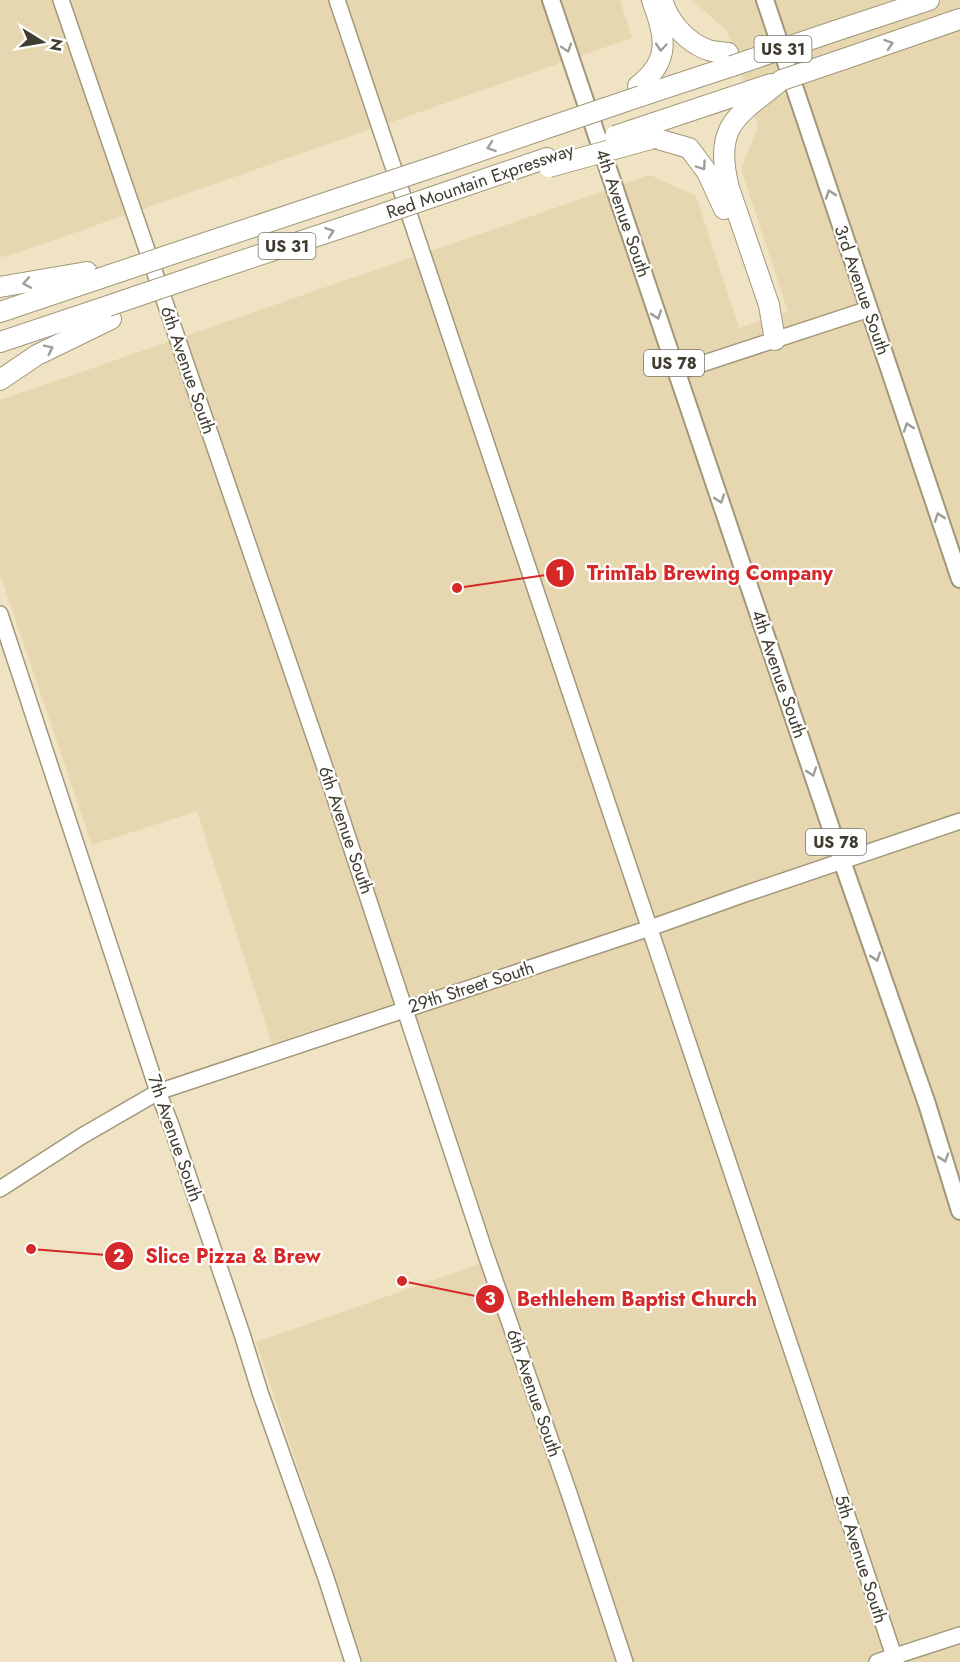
<svg xmlns="http://www.w3.org/2000/svg" width="960" height="1662" font-family="Jost,sans-serif">
  <style>
    .built { fill: #e6d7b0 }
    .lines { fill: none; stroke-linecap: round; stroke-linejoin: round }
    .secondary-casing { stroke: #a29779; stroke-width: 18 }
    .primary-casing { stroke: #a29779; stroke-width: 20 }
    .highway-casing { stroke: #a29779; stroke-width: 22 }
    .secondary { stroke: #fff; stroke-width: 15 }
    .primary { stroke: #fff; stroke-width: 16 }
    .highway { stroke: #fff; stroke-width: 20 }
    .highway-bridge-casing { stroke: #a29779; stroke-width: 22; stroke-linecap: butt }
    .highway-bridge { stroke: #fff; stroke-width: 20 }
    .oneway { stroke: #a09e98 }
    .labels { text-anchor: middle; stroke-width: 4.5; stroke-linejoin: round; paint-order: stroke }
    .shield { fill: #fff; stroke: #7a766e; stroke-width: 1.5 }
    .shield-label { font-size: 16px; font-weight: bold; fill: #413c30 }
    .street-label { font-size: 18px; fill: #413c30; stroke: #fff }
    .leader { fill: none; stroke: #d62828; stroke-width: 2 }
    .callout-dot { fill: #d62828; stroke: #fff; stroke-width: 2 }
    .mark-label { font-size: 18px; text-anchor: middle; font-weight: bold; fill: #fff }
    .callout-label { font-size: 20px; text-anchor: middle; font-weight: bold; fill: #d62828; stroke: #fff; stroke-width: 4.5; stroke-linejoin: round; paint-order: stroke }
  </style>
  <rect width="100%" height="100%" fill="#efe3c3"/>
  <g class="built">
    <path d="M 0,0 L 620,0 L 632,38 L 8,256 L 0,257 Z"/>
    <path d="M 692,0 L 960,0 L 960,1662 L 363,1662 L 256,1342 L 497,1258 L 411,998 L 272,1044 L 197,811 L 92,845 L 0,574 L 0,400 L 650,175 L 696,196 L 739,328 L 788,312 L 741,169 L 758,126 L 727,31 Z"/>
  </g>
  <g class="lines">
    <g class="secondary-casing">
      <g id="secondary">
        <path d="M 61,0 L 323,762 L 485,1252 L 570,1496 L 625,1662"/>
        <path d="M 337,0 L 827,1455 L 896,1662"/>
        <path d="M 677,372 L 869,309"/>
        <path d="M 0,614 L 158,1092 L 171,1125 L 242,1334 L 260,1392 L 326,1578 L 353,1662"/>
        <path d="M 0,1189 L 82,1136 L 158,1092 L 650,928 L 742,895 L 960,821"/>
        <path d="M 877,1662 L 960,1635"/>
      </g>
    </g>
    <g class="primary-casing">
      <g id="primary">
        <path d="M 551,0 L 842,861 L 927,1104 L 960,1211"/>
        <path d="M 765,0 L 960,579"/>
      </g>
    </g>
    <g class="highway-casing">
      <g id="highway">
        <path d="M 662,0 C 669,22 686,42 708,50 C 714,52 721,52 728,53"/>
        <path d="M 835,31 L 929,0"/>
        <path d="M 844,59 L 960,19"/>
        <path d="M 638,86 C 672,60 665,36 652,0"/>
        <path d="M 641,96 L 732,66"/>
        <path d="M 651,124 L 771,84"/>
        <path d="M 654,138 L 689,148 L 707,172 L 724,209"/>
        <path d="M 445,163 L 538,131"/>
        <path d="M 453,190 L 547,158"/>
        <path d="M 205,243 L 349,195"/>
        <path d="M 214,270 L 359,222"/>
        <path d="M 0,287 L 87,272"/>
        <path d="M 0,312 L 98,279"/>
        <path d="M 775,340 L 769,305 L 729,188 C 713,125 737,116 782,80"/>
        <path d="M 0,342 L 108,306"/>
        <path d="M 0,380 L 37,355 L 111,319"/>
      </g>
    </g>
    <use href="#secondary" class="secondary"/>
    <use href="#primary" class="primary"/>
    <use href="#highway" class="highway"/>
    <g class="highway-bridge-casing">
      <g id="highway-bridge">
        <path d="M 732,66 L 835,31"/>
        <path d="M 782,80 L 844,59"/>
        <path d="M 538,131 L 641,96"/>
        <path d="M 615,136 L 651,124"/>
        <path d="M 549,167 L 654,138"/>
        <path d="M 349,195 L 445,163"/>
        <path d="M 359,222 L 453,190"/>
        <path d="M 98,279 L 205,243"/>
        <path d="M 108,306 L 214,270"/>
      </g>
    </g>
    <use href="#highway-bridge" class="highway-bridge"/>
  </g>
  <defs><path id="oneway-chevron" d="M-2-3.5L2.5 0L-2 3.5" fill="none" stroke-width="1.6" stroke-linecap="round" stroke-linejoin="round" transform="scale(1.5)"/></defs>
  <g class="oneway">
    <use href="#oneway-chevron" transform="translate(889 44) rotate(-19)"/>
    <use href="#oneway-chevron" transform="translate(661 47) rotate(95)"/>
    <use href="#oneway-chevron" transform="translate(567 48) rotate(72)"/>
    <use href="#oneway-chevron" transform="translate(491 147) rotate(161)"/>
    <use href="#oneway-chevron" transform="translate(702 166) rotate(55)"/>
    <use href="#oneway-chevron" transform="translate(830 194) rotate(-109)"/>
    <use href="#oneway-chevron" transform="translate(330 232) rotate(-19)"/>
    <use href="#oneway-chevron" transform="translate(27 283) rotate(170)"/>
    <use href="#oneway-chevron" transform="translate(657 315) rotate(71)"/>
    <use href="#oneway-chevron" transform="translate(49 349) rotate(-26)"/>
    <use href="#oneway-chevron" transform="translate(908 427) rotate(-109)"/>
    <use href="#oneway-chevron" transform="translate(720 499) rotate(71)"/>
    <use href="#oneway-chevron" transform="translate(939 517) rotate(-109)"/>
    <use href="#oneway-chevron" transform="translate(812 772) rotate(71)"/>
    <use href="#oneway-chevron" transform="translate(876 957) rotate(71)"/>
    <use href="#oneway-chevron" transform="translate(944 1158) rotate(73)"/>
  </g>
  <g class="labels">
    <g class="shield">
      <rect x="754.5" y="36" width="57" height="26" rx="4.5"/>
      <rect x="258.5" y="233" width="57" height="26" rx="4.5"/>
      <rect x="644" y="350" width="60" height="26" rx="4.5"/>
      <rect x="806" y="829" width="60" height="26" rx="4.5"/>
    </g>
    <g class="shield-label">
      <text x="783" y="55">US 31</text>
      <text x="287" y="252">US 31</text>
      <text x="674" y="369">US 78</text>
      <text x="836" y="848">US 78</text>
    </g>
    <g class="street-label">
      <text transform="translate(480 181) rotate(-19)" y="6">Red Mountain Expressway</text>
      <text transform="translate(623 213) rotate(71)" y="6">4th Avenue South</text>
      <text transform="translate(862 290) rotate(71)" y="6">3rd Avenue South</text>
      <text transform="translate(188 370) rotate(71)" y="6">6th Avenue South</text>
      <text transform="translate(779 674) rotate(71)" y="6">4th Avenue South</text>
      <text transform="translate(346 830) rotate(71)" y="6">6th Avenue South</text>
      <text transform="translate(471 987) rotate(-18)" y="6">29th Street South</text>
      <text transform="translate(175 1138) rotate(71)" y="6">7th Avenue South</text>
      <text transform="translate(534 1393) rotate(71)" y="6">6th Avenue South</text>
      <text transform="translate(861 1559) rotate(72)" y="6">5th Avenue South</text>
    </g>
  </g>
  <path class="leader" d="M457 588L560 573M31 1249L119 1256M402 1281L490 1299"/>
  <g class="callout-dot">
    <circle cx="457" cy="588" r="6"/>
    <circle cx="31" cy="1249" r="6"/>
    <circle cx="402" cy="1281" r="6"/>
    <circle cx="560" cy="573" r="15"/>
    <circle cx="119" cy="1256" r="15"/>
    <circle cx="490" cy="1299" r="15"/>
  </g>
  <g class="mark-label">
    <text x="560" y="580">1</text>
    <text x="119" y="1262">2</text>
    <text x="490" y="1305">3</text>
  </g>
  <g class="callout-label">
    <text x="710" y="580">TrimTab Brewing Company</text>
    <text x="233" y="1263">Slice Pizza &amp; Brew</text>
    <text x="637" y="1306">Bethlehem Baptist Church</text>
  </g>
  <g transform="translate(42 42) rotate(101)" stroke="#ffffff" stroke-width="4.5" paint-order="stroke">
  <path d="M0-4.5L10 22L0 15L-10 22Z" fill="#413c30"/>
  <text y="-9" font-size="16" font-weight="bold" text-anchor="middle" fill="#413c30">N</text>
  </g>
</svg>
